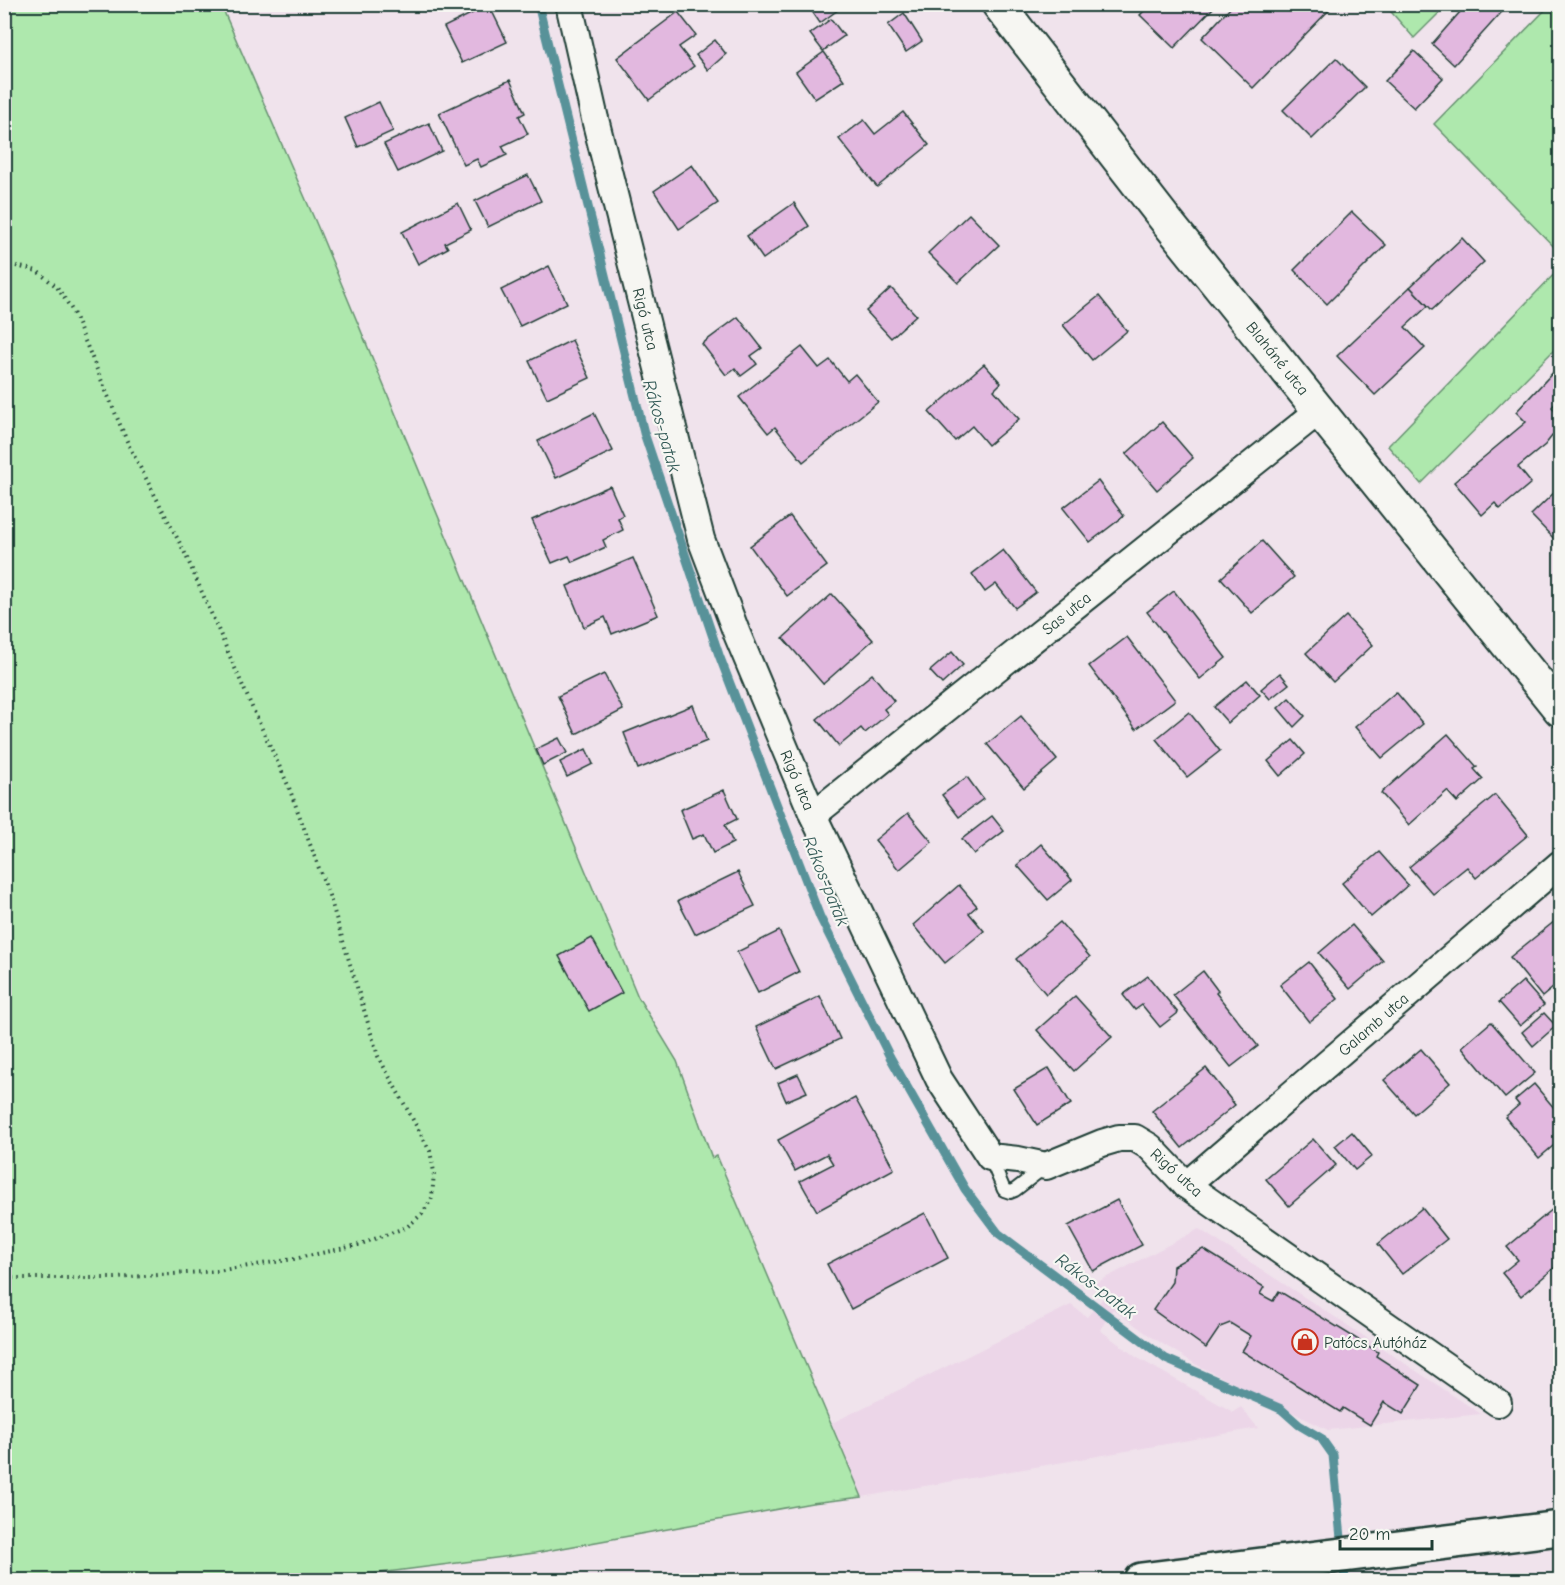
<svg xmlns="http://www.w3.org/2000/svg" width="1565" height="1585" font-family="'Comic Neue',sans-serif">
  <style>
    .built { fill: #ecd6e8 }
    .green { fill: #aee8ad; stroke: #669270; stroke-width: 1.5 }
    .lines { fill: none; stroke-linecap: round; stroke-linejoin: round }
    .stream { stroke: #589299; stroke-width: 9 }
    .building { fill: #e2b8df; stroke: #1f3d34; stroke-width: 1.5 }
    .service-casing { stroke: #1f3d34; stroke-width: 16 }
    .minor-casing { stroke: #1f3d34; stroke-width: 30 }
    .tertiary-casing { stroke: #1f3d34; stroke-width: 36 }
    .motorway-casing { stroke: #1f3d34; stroke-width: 38 }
    .path { stroke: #1f3d34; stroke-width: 4; stroke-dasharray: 1.5 4.5; stroke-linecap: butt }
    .service { stroke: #f6f6f2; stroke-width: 12 }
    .minor { stroke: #f6f6f2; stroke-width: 26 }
    .tertiary { stroke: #f6f6f2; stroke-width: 32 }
    .motorway { stroke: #f6f6f2; stroke-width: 33 }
    .labels { text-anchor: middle; stroke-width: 4.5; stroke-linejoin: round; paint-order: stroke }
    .street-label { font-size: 16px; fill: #1f3d34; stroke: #f6f6f2 }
    .poi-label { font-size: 16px; fill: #1f3d34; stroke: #f6f6f2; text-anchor: start }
    .water-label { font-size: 18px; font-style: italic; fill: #325956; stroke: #f6f6f2 }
  </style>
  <rect width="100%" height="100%" fill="#f0e3ec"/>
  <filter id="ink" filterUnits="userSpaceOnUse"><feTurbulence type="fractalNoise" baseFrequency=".0167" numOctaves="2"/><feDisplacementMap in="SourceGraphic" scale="12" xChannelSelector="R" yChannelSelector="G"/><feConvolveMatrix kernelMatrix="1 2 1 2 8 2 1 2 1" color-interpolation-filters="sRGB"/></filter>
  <g filter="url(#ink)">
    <path class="built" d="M 1199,1229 L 1338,1319 L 1481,1414 L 1328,1430 L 1197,1365 L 1150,1336 L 1113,1309 L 1100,1330 L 1136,1357 L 1233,1412 L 1241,1407 L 1258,1428 L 862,1497 L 832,1423 L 1071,1305 L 1087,1317 L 1104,1297 L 1094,1284 Z"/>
    <g class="green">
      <path d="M 5,5 L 221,5 L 317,225 L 638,997 L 677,1061 L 712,1158 L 717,1156 L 862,1497 L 812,1503 L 535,1553 L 372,1574 L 289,1580 L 5,1580 Z"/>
      <path d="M 1385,5 L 1447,5 L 1414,38 Z"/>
      <path d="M 1550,5 L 1560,5 L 1560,253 L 1434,124 Z"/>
      <path d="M 1560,268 L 1560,344 L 1421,484 L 1388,446 Z"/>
    </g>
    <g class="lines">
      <path class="stream" d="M 538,4 L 644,433 L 719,655 L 820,917 L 890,1057 L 965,1189 L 998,1233 L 1166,1359 L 1281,1409 L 1299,1425 L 1321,1438 L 1333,1455 L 1345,1580"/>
    </g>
    <g class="building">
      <path d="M 807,4 L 846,4 L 820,23 Z"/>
      <path d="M 1151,4 L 1217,4 L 1174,48 L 1140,15 Z"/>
      <path d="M 1234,4 L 1335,4 L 1253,88 L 1202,38 Z"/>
      <path d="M 1467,4 L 1509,4 L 1454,65 L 1432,44 Z"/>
      <path d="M 489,5 L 507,42 L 462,63 L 444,27 Z"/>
      <path d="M 678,12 L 696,35 L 679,47 L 694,66 L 649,100 L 617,58 Z"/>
      <path d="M 904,13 L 922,41 L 906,52 L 888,25 Z"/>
      <path d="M 831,19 L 844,36 L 823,51 L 810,34 Z"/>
      <path d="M 715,40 L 726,54 L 708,70 L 696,55 Z"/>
      <path d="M 1414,51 L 1443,78 L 1414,108 L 1385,81 Z"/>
      <path d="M 824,52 L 844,80 L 815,99 L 796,72 Z"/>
      <path d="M 1336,58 L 1365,87 L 1312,139 L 1283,110 Z"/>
      <path d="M 510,80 L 525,113 L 519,116 L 528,134 L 502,146 L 507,155 L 481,167 L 477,159 L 464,165 L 439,113 Z"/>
      <path d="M 379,102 L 393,131 L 358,147 L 345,118 Z"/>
      <path d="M 903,112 L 929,145 L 877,187 L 839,139 L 864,120 L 875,134 Z"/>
      <path d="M 429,123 L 442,151 L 398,172 L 384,144 Z"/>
      <path d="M 692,165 L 718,203 L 679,229 L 654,191 Z"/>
      <path d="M 528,175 L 541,201 L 488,227 L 475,201 Z"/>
      <path d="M 458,203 L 471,230 L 445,243 L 448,248 L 418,264 L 402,232 Z"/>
      <path d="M 794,203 L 809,226 L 763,259 L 747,236 Z"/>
      <path d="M 1352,212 L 1386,245 L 1327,304 L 1294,270 Z"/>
      <path d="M 969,214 L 999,245 L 958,283 L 928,253 Z"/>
      <path d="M 1462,238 L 1484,262 L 1432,310 L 1410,287 Z"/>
      <path d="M 549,266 L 567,303 L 520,326 L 501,290 Z"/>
      <path d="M 1410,287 L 1428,306 L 1405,327 L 1425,348 L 1375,395 L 1337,356 Z"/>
      <path d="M 891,288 L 916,315 L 891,338 L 866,311 Z"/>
      <path d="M 1099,296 L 1127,331 L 1092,360 L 1063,325 Z"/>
      <path d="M 738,317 L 762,348 L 751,356 L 757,364 L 741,376 L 735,368 L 726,375 L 702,344 Z"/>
      <path d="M 572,340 L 590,378 L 547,398 L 529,361 Z"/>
      <path d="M 802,347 L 819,368 L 830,360 L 847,381 L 855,374 L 878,402 L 803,462 L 775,427 L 768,433 L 739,397 Z"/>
      <path d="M 984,364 L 1001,383 L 994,390 L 1019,419 L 988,445 L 972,426 L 955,441 L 929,412 Z"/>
      <path d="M 1560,365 L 1560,398 L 1552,407 L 1560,418 L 1560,426 L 1545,445 L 1518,467 L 1531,483 L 1500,509 L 1495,503 L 1482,515 L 1454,482 L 1526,422 L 1516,412 Z"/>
      <path d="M 594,413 L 613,451 L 556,478 L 538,441 Z"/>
      <path d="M 1162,422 L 1193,458 L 1157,490 L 1126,454 Z"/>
      <path d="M 1098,481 L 1124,516 L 1090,542 L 1063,508 Z"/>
      <path d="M 610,486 L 623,515 L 618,518 L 623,530 L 603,540 L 606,547 L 572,562 L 569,556 L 552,563 L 532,520 Z"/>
      <path d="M 1560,487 L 1560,545 L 1531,515 Z"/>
      <path d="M 790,516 L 827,566 L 787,596 L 750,546 Z"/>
      <path d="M 1262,541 L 1294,577 L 1252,613 L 1221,578 Z"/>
      <path d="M 1003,550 L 1036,592 L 1015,608 L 996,584 L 985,592 L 972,574 Z"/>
      <path d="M 633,558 L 658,615 L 612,634 L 605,617 L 584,627 L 567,586 Z"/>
      <path d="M 1174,591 L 1226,658 L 1200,679 L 1147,612 Z"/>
      <path d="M 832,594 L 873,640 L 823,684 L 783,638 Z"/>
      <path d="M 1346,616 L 1373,645 L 1333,682 L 1306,653 Z"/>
      <path d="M 1127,637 L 1175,700 L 1136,729 L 1089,666 Z"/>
      <path d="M 952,652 L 963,665 L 942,684 L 930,671 Z"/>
      <path d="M 1280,673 L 1289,684 L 1270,699 L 1261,689 Z"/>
      <path d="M 604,674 L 623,710 L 576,734 L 558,696 Z"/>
      <path d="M 872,674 L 894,701 L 884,709 L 888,714 L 865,733 L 861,728 L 839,746 L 817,719 Z"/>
      <path d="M 1247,680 L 1260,695 L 1228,723 L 1214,707 Z"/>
      <path d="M 1396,692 L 1423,724 L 1382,758 L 1355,727 Z"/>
      <path d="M 1289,698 L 1305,716 L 1294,727 L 1278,708 Z"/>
      <path d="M 693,705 L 707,741 L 638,769 L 624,733 Z"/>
      <path d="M 1189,712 L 1220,751 L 1187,777 L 1156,739 Z"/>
      <path d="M 1021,716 L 1057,760 L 1024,788 L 987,744 Z"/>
      <path d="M 1448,734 L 1477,767 L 1474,769 L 1483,779 L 1457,802 L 1447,791 L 1409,825 L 1381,793 Z"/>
      <path d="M 559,738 L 567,753 L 543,765 L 536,749 Z"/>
      <path d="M 1293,740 L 1305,754 L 1280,776 L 1268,761 Z"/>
      <path d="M 586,749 L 593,764 L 567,777 L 560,762 Z"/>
      <path d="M 967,777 L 983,799 L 959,817 L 942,795 Z"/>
      <path d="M 724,790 L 737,819 L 725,825 L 733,843 L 713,853 L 704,834 L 692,839 L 680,810 Z"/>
      <path d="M 1495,795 L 1528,835 L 1476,878 L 1467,867 L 1433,894 L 1409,867 Z"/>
      <path d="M 908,813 L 932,842 L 899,870 L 875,840 Z"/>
      <path d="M 992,816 L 1004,831 L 974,854 L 962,839 Z"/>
      <path d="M 1041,844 L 1072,880 L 1048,900 L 1017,865 Z"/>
      <path d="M 1379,852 L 1408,885 L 1371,917 L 1342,883 Z"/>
      <path d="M 738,872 L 755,906 L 695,934 L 678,901 Z"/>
      <path d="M 959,885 L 977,906 L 969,913 L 984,931 L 945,963 L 913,925 Z"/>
      <path d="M 1560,917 L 1560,982 L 1542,997 L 1510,957 Z"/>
      <path d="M 1060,922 L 1090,957 L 1046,994 L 1016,959 Z"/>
      <path d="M 1352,925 L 1383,961 L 1350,989 L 1319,953 Z"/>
      <path d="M 779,931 L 799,972 L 758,993 L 737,952 Z"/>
      <path d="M 592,938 L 622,993 L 589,1011 L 559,956 Z"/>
      <path d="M 1309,962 L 1338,999 L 1309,1022 L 1280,985 Z"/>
      <path d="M 1203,971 L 1218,991 L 1216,993 L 1258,1046 L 1231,1067 L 1173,995 Z"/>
      <path d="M 1148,976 L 1178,1013 L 1160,1027 L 1142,1005 L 1135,1010 L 1123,995 Z"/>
      <path d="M 1523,981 L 1544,1005 L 1520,1026 L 1499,1002 Z"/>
      <path d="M 820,996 L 840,1039 L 776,1069 L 756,1027 Z"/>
      <path d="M 1075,996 L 1112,1037 L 1074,1071 L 1037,1030 Z"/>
      <path d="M 1544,1013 L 1556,1026 L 1533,1046 L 1522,1032 Z"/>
      <path d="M 1491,1022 L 1535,1073 L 1505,1098 L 1462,1047 Z"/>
      <path d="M 1421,1049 L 1450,1083 L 1414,1114 L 1384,1080 Z"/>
      <path d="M 1049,1068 L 1071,1104 L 1037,1125 L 1014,1089 Z"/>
      <path d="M 1206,1068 L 1235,1105 L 1182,1148 L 1152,1111 Z"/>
      <path d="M 798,1074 L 807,1092 L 786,1101 L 778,1083 Z"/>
      <path d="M 1534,1084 L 1560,1115 L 1560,1140 L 1539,1158 L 1505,1117 L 1519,1105 L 1515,1100 Z"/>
      <path d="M 855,1098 L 894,1169 L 817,1211 L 800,1181 L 833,1164 L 827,1154 L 795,1171 L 778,1140 Z"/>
      <path d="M 1352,1132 L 1372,1156 L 1355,1170 L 1335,1146 Z"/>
      <path d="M 1313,1139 L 1336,1165 L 1289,1206 L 1266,1179 Z"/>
      <path d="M 1117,1200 L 1142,1245 L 1093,1271 L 1068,1226 Z"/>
      <path d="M 1422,1208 L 1447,1239 L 1402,1274 L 1378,1244 Z"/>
      <path d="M 1554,1208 L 1560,1217 L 1560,1263 L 1521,1296 L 1502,1273 L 1518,1260 L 1507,1247 Z"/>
      <path d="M 925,1213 L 948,1258 L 851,1309 L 827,1264 Z"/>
      <path d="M 1203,1249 L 1264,1287 L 1260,1294 L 1273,1301 L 1279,1291 L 1378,1352 L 1376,1356 L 1421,1385 L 1403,1414 L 1384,1402 L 1370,1425 L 1343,1408 L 1340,1412 L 1242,1351 L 1251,1336 L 1230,1323 L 1220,1327 L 1206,1348 L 1153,1310 L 1172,1282 L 1173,1266 Z"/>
    </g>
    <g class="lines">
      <g class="service-casing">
        <path id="service" d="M 990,1157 L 1004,1190 L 1010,1192 L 1015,1190 L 1046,1166"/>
      </g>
      <g class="minor-casing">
        <g id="minor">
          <path d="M 569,4 L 595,119 L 701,539 L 737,634 L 813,815 L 939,1079 L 990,1157 L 1018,1160 L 1046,1166 L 1102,1143 L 1119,1138 L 1135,1138 L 1150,1147 L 1186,1185 L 1498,1403"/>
          <path d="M 813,815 L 1320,410"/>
          <path d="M 1186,1185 L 1560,864"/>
        </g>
      </g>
      <g class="tertiary-casing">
        <path id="tertiary" d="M 998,4 L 1168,223 L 1560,710"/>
      </g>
      <g class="motorway-casing">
        <path id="motorway" d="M 1141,1580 L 1560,1528"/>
      </g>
      <path class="path" d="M 4,266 L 16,266 L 37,271 L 57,287 L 72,310 L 129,446 L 184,551 L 252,707 L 288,785 L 330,898 L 378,1056 L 430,1151 L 434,1172 L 432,1198 L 422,1214 L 407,1227 L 358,1245 L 294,1259 L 217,1271 L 115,1278 L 4,1278"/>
      <use href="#service" class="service"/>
      <use href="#minor" class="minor"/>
      <use href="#tertiary" class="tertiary"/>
      <use href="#motorway" class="motorway"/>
    </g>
  </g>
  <defs>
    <g id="shop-ring" transform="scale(1.35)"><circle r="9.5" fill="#f6f6f2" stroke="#c8321e" stroke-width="1.5"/><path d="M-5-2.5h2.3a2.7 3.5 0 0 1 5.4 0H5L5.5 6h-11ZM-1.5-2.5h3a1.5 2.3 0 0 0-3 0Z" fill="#c8321e"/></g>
  </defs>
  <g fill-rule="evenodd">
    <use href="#shop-ring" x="1305" y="1342"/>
  </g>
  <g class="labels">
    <g class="street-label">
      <text transform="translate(646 319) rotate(76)" y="6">Rigó utca</text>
      <text transform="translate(1278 358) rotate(51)" y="6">Blaháné utca</text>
      <text transform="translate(1066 613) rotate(-39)" y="6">Sas utca</text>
      <text transform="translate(798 780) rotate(67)" y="6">Rigó utca</text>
      <text transform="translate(1373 1024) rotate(-41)" y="6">Galamb utca</text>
      <text transform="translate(1177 1172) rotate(42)" y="6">Rigó utca</text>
    </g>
    <g class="poi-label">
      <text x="1324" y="1348">Patócs Autóház</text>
    </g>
    <g class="water-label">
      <text transform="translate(662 426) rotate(74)" y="6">Rákos-patak</text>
      <text transform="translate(826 881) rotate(68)" y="6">Rákos-patak</text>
      <text transform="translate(1096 1286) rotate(37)" y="6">Rákos-patak</text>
    </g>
  </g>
  <rect width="1565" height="1585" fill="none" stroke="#f6f6f2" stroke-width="24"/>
  <rect x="12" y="12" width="1541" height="1561" fill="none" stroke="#1f3d34" stroke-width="2" filter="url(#ink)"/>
  <path d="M1340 1540v9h92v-9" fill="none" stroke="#1f3d34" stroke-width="3"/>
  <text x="1349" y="1540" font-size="18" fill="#1f3d34" stroke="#f6f6f2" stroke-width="4.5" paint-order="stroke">20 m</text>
</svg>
